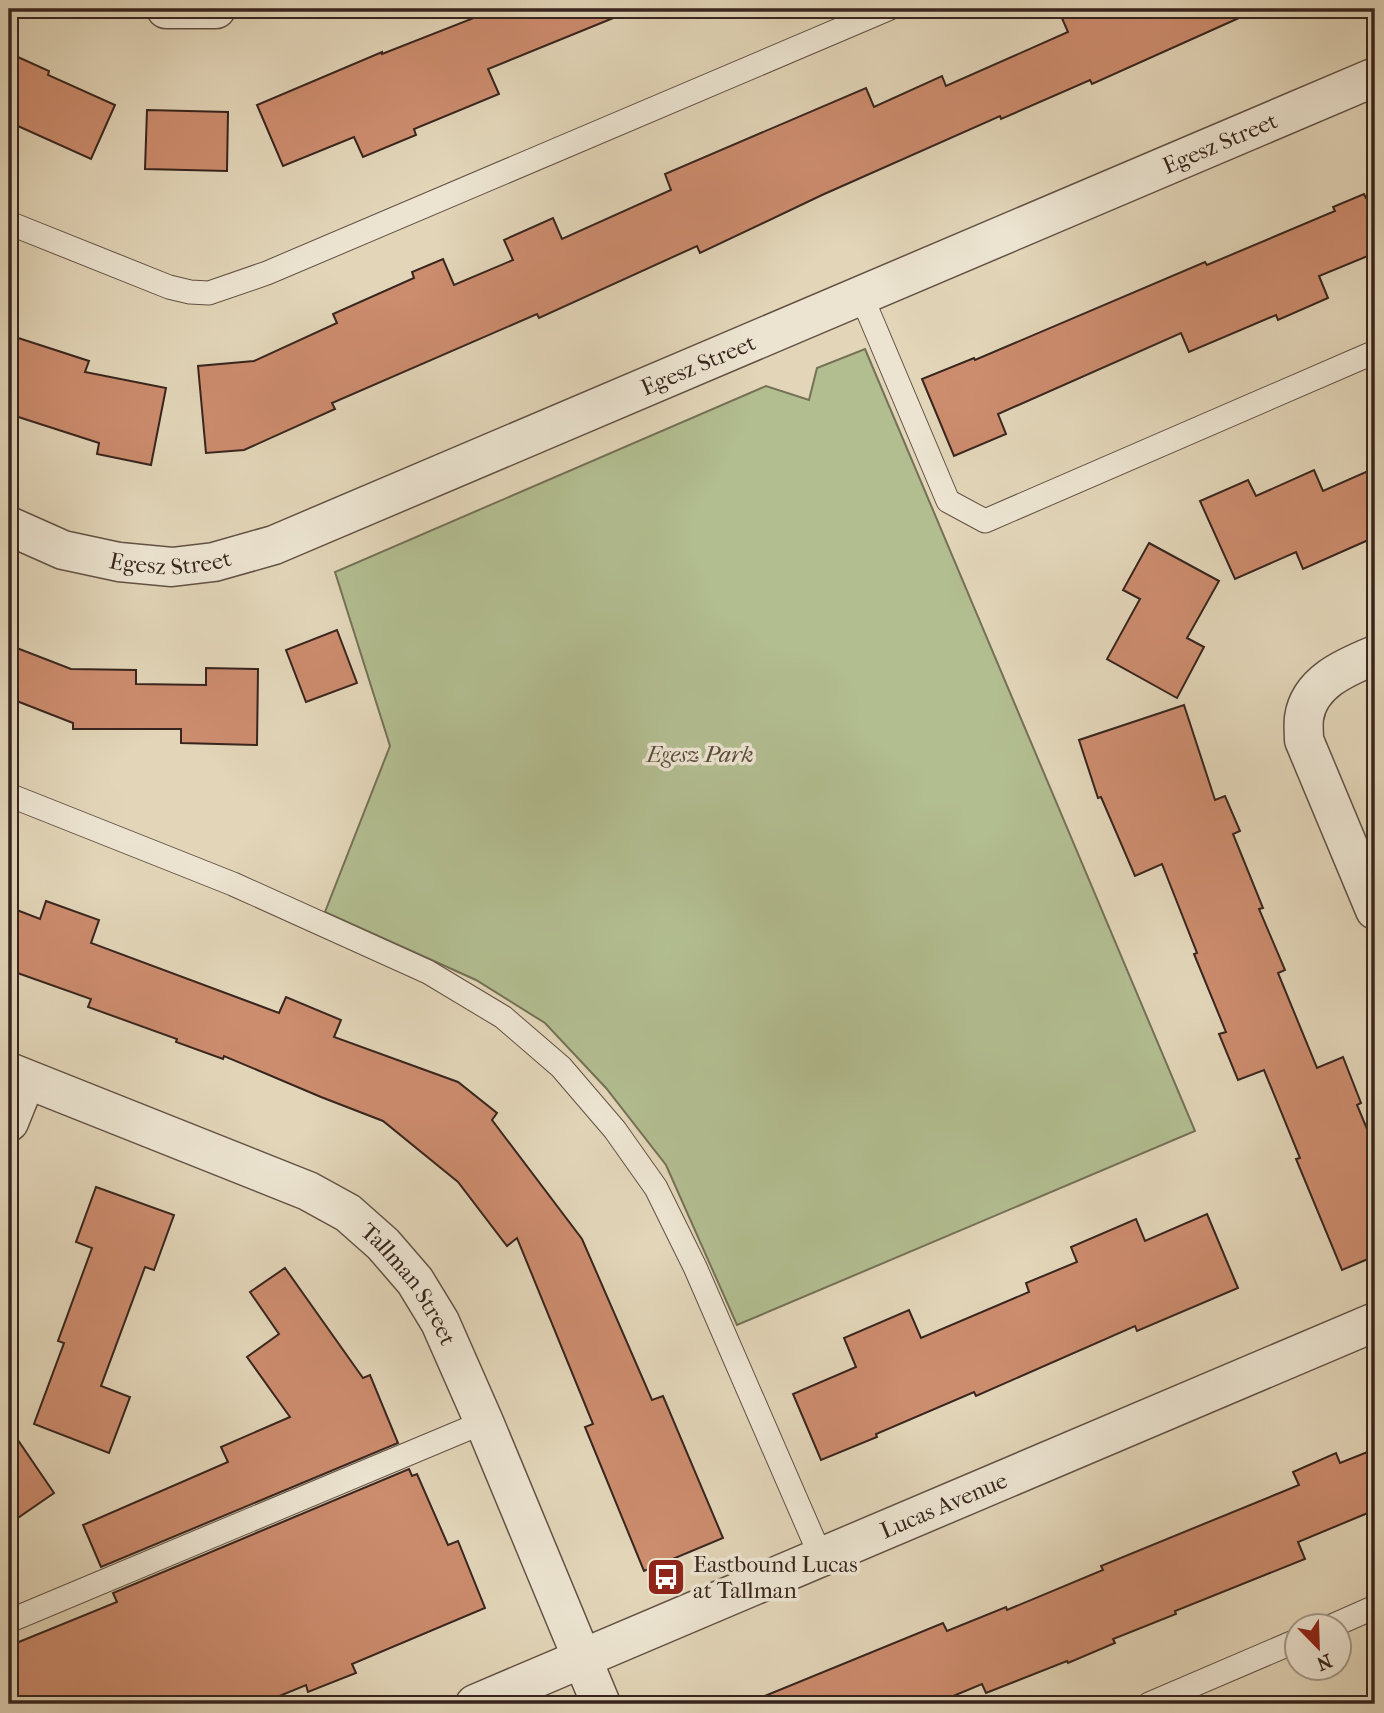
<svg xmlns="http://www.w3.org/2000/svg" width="1384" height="1713" font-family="'IM FELL French Canon',serif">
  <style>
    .green { fill: #b2bd90; stroke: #757157; stroke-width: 2 }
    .building { fill: #cc8c6e; stroke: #38251e; stroke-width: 2 }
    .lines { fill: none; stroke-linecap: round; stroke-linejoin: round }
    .service-casing { stroke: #625144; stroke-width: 25 }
    .minor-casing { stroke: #625144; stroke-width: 41 }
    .tertiary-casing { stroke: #625144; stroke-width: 41 }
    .service { stroke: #ece4d1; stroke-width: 23 }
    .minor { stroke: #ece4d1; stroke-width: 38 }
    .tertiary { stroke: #ece4d1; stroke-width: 38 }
    .labels { text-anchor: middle; stroke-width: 7; stroke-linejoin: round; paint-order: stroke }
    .street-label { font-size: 23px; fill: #38251e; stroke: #ece4d1 }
    .park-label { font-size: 23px; font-style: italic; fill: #564b3a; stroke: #ece4d1 }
    .poi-label { font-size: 23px; fill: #38251e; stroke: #ece4d1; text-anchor: start }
  </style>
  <rect width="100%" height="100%" fill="#e2d5b8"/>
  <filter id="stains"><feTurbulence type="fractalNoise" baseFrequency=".00286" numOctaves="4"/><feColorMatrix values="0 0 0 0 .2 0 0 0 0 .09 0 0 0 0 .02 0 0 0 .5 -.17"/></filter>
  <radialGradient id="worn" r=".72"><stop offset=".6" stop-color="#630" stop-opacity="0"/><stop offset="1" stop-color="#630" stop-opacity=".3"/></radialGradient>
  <path class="green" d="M 865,349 L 1195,1131 L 737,1325 L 666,1165 L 606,1088 L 545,1023 L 476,980 L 325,912 L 390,746 L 335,572 L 766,386 L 809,400 L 817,368 Z"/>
  <g class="building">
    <path d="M 477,9 L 633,10 L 488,69 L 499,94 L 414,129 L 416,135 L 363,157 L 354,137 L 283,166 L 257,105 L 382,52 L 382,54 L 479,16 Z"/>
    <path d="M 1058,9 L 1259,9 L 1092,84 L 1090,80 L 1001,119 L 1000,116 L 822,195 L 700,253 L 697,246 L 539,318 L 537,314 L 332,403 L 335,409 L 244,450 L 206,453 L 198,366 L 254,361 L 337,323 L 333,314 L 414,278 L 412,272 L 443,259 L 454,285 L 513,260 L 504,240 L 553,218 L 562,239 L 671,190 L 665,174 L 866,88 L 874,107 L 942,76 L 946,86 L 1068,32 Z"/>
    <path d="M 9,53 L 49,71 L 48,75 L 115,105 L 91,159 L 9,122 Z"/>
    <path d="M 147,110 L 228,112 L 227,171 L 145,169 Z"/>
    <path d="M 1364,194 L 1366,198 L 1375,194 L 1375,253 L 1319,276 L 1328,298 L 1278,320 L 1276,315 L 1189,352 L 1181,333 L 998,414 L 1006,434 L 954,456 L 922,379 L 974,358 L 975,360 L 1205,262 L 1207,265 L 1335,211 L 1333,207 Z"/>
    <path d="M 9,335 L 89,361 L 85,372 L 166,388 L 151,465 L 97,454 L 99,443 L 9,414 Z"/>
    <path d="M 1375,468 L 1375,537 L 1303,569 L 1296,552 L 1235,579 L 1200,501 L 1248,480 L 1256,496 L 1314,470 L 1323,491 Z"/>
    <path d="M 1149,543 L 1219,581 L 1187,638 L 1204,647 L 1177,698 L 1107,659 L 1140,599 L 1123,590 Z"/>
    <path d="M 337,630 L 357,683 L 306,702 L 286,650 Z"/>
    <path d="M 9,645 L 71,669 L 136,670 L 136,684 L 206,685 L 206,668 L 258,669 L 257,745 L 181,743 L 181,729 L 73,729 L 73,723 L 9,698 Z"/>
    <path d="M 1184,705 L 1215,800 L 1225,796 L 1240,831 L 1233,834 L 1263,908 L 1259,909 L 1285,970 L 1278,973 L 1317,1068 L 1343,1057 L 1361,1103 L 1357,1105 L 1375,1148 L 1375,1256 L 1342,1270 L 1296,1159 L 1300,1158 L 1264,1070 L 1238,1080 L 1219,1034 L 1226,1032 L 1194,954 L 1197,953 L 1162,864 L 1135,876 L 1101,797 L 1098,798 L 1079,740 Z"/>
    <path d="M 46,901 L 99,920 L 91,943 L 279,1013 L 286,997 L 341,1020 L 334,1037 L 458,1082 L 497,1113 L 492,1120 L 582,1239 L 652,1400 L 663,1396 L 723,1538 L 644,1571 L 585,1427 L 593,1424 L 517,1238 L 507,1246 L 458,1182 L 383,1121 L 321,1097 L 224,1056 L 223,1059 L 176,1042 L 177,1039 L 88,1007 L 91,999 L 9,970 L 9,907 L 40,919 Z"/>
    <path d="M 96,1187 L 174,1215 L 154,1270 L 145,1267 L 101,1386 L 130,1397 L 109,1453 L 34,1424 L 64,1343 L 58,1341 L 92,1248 L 76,1242 Z"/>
    <path d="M 1207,1214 L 1238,1288 L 1137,1331 L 1135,1326 L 976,1396 L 974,1392 L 876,1434 L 877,1437 L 821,1460 L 793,1394 L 856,1367 L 844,1338 L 909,1310 L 921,1338 L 1029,1292 L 1026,1283 L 1077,1262 L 1071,1247 L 1136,1219 L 1145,1241 Z"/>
    <path d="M 285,1268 L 363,1378 L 370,1375 L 398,1443 L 101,1567 L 83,1525 L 228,1462 L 221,1447 L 290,1417 L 247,1357 L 279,1334 L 250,1292 Z"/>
    <path d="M 9,1427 L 54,1493 L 9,1524 Z"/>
    <path d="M 1375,1449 L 1375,1510 L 1298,1542 L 1305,1559 L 1175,1611 L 1176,1614 L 1113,1639 L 1115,1643 L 1068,1663 L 1067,1661 L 986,1693 L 982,1684 L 934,1704 L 745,1704 L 943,1623 L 947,1631 L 1006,1607 L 1007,1610 L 1103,1570 L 1101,1566 L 1299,1485 L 1293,1472 L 1336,1453 L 1340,1463 Z"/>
    <path d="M 409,1469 L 412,1476 L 417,1474 L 448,1545 L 458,1541 L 485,1608 L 352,1664 L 356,1673 L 308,1692 L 306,1685 L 260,1704 L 9,1704 L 9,1646 L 117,1602 L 113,1593 Z"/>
  </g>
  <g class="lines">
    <g class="service-casing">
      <g id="service">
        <path d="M 9,223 L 169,287 L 190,292 L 209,293 L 267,273 L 888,9"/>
        <path d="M 861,295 L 948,501 L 985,521 L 1375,352"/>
        <path d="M 9,795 L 233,884 L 428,972 L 503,1017 L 561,1067 L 615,1130 L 656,1188 L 695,1267 L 821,1557"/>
        <path d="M 9,1621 L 484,1422"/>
        <path d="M 1332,1626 L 1375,1607"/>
        <path d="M 1149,1704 L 1296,1641"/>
      </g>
    </g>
    <g class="minor-casing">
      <g id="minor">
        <path d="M 166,9 L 216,9"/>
        <path d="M 1375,655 C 1346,667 1309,682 1304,718 C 1303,725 1304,733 1304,740 L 1375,910"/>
        <path id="s1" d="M 9,1072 L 308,1191 L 348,1213 L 383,1244 L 415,1281 L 440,1322 L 484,1422 L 601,1704"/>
        <path d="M 9,1122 L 26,1080"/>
        <path id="s2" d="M 475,1704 L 1375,1322"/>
      </g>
    </g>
    <g class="tertiary-casing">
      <g id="tertiary">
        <path id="s3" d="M 9,526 L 63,550 L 119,562 L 172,567 L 214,562 L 274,545 L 1375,77"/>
      </g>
    </g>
    <use href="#service" class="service"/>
    <use href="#minor" class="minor"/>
    <use href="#tertiary" class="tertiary"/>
  </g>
  <defs>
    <g id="bus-square" transform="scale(2.0125)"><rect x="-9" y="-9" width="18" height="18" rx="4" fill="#8f2418" stroke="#ece4d1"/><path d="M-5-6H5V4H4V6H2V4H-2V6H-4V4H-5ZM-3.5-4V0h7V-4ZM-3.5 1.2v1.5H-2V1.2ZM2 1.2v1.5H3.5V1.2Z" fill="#fff"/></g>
  </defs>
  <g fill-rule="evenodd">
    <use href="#bus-square" x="666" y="1577"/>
  </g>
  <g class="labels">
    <g class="street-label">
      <text dy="8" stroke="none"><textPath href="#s3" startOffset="1302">Egesz Street</textPath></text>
      <text dy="8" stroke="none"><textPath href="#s3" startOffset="735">Egesz Street</textPath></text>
      <text dy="8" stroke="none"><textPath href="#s3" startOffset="168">Egesz Street</textPath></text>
      <text dy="8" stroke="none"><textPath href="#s1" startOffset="462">Tallman Street</textPath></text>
      <text dy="8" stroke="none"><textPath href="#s2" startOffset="509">Lucas Avenue</textPath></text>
    </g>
    <g class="park-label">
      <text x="700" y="762">Egesz Park</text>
    </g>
    <g class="poi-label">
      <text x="693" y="1572">Eastbound Lucas<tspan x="693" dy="26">at Tallman</tspan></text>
    </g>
  </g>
  <rect width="1384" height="1713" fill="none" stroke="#e2d5b8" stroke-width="35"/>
  <rect x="10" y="10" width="1363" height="1692" fill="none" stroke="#38251e" stroke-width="3.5"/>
  <rect x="18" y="18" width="1349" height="1678" fill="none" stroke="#38251e" stroke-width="2"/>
  <g transform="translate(1318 1647) rotate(157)"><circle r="33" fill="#ece4d1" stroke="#a49889" stroke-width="2"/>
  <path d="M0-5L12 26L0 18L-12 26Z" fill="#8f2418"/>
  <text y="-10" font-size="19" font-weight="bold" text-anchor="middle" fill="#38251e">N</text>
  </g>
  <rect width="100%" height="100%" filter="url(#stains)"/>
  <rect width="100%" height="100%" fill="url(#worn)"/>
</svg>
